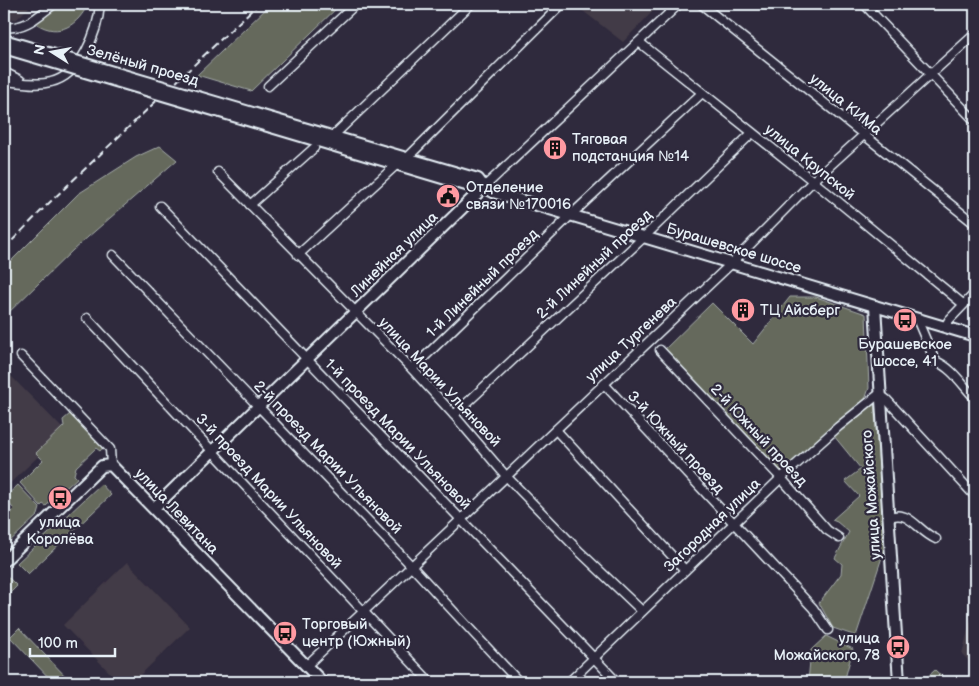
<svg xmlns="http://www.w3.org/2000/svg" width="979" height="686" font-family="'Balsamiq Sans',sans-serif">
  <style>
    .built { fill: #423a46 }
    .green { fill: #65695b; stroke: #a6adaa }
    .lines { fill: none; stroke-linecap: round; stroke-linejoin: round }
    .minor-casing { stroke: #e8f1f8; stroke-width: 11 }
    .major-casing { stroke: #e8f1f8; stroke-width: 14 }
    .minor { stroke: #2f2a3d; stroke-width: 8 }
    .major { stroke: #2f2a3d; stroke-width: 10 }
    .rail { stroke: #e8f1f8; stroke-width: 2; stroke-dasharray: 8 4; stroke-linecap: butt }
    .major-bridge-casing { stroke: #e8f1f8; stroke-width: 14; stroke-linecap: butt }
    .major-bridge { stroke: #2f2a3d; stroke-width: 10 }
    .labels { text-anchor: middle; stroke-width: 4.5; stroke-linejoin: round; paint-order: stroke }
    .street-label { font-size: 15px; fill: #e8f1f8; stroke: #2f2a3d }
    .poi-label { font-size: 15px; fill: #e8f1f8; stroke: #2f2a3d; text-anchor: start }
  </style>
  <rect width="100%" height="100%" fill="#2f2a3d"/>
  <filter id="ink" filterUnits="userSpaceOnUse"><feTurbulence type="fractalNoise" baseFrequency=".02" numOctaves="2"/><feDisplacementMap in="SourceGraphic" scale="10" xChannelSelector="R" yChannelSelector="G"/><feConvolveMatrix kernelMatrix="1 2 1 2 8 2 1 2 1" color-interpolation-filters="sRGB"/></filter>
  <g filter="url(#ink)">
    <g class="built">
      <path d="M 4,4 L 32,4 L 16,20 L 4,17 Z"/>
      <path d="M 574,4 L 647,4 L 654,10 L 623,42 Z"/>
      <path d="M 8,373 L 65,431 L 4,489 L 4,377 Z"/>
      <path d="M 127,562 L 190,627 L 133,682 L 119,682 L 63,625 Z"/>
      <path d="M 975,603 L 975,667 L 962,654 Z"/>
    </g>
    <g class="green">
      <path d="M 45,4 L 88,4 C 78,25 59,38 37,24 L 35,13 Z"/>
      <path d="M 271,4 L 341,4 L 251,91 L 197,75 Z"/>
      <path d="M 160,146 L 177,160 L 73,250 L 4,317 L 4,268 L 78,194 L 136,157 Z"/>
      <path d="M 790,297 L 816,297 L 866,314 L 869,388 L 865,400 L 782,475 L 663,351 L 712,303 L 753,344 Z"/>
      <path d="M 874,401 L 885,548 L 856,636 L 833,628 L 819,603 L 841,574 L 842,564 L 835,558 L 849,532 L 837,522 L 832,520 L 859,496 L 845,481 L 861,469 L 834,436 L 869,403 Z"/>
      <path d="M 70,414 L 74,414 L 104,446 L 100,451 L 96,448 L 76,467 L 74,475 L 77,478 L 46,506 L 43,504 L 41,506 L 20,483 L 43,460 L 36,453 L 64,426 L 63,420 Z"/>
      <path d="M 101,484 L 111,495 L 28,574 L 17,563 Z"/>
      <path d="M 18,485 L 40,508 L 38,515 L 7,544 L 4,540 L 4,519 L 14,509 L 4,498 Z"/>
      <path d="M 6,575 L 17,586 L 4,599 L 4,578 Z"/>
      <path d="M 19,628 L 71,682 L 53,682 L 10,637 Z"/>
      <path d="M 826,636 L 853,649 L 844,682 L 808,682 L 811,650 Z"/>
      <path d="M 935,670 L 948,682 L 922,682 Z"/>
    </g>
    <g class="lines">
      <g class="minor-casing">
        <g id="minor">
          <path d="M 701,4 L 975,224"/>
          <path d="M 864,4 L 975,121"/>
          <path d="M 4,27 C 25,30 38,16 54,4"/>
          <path d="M 639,42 L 813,181 L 963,304"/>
          <path d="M 4,72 L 20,80"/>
          <path d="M 4,81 C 19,82 36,86 51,82 C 81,75 98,32 100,4"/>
          <path d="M 268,86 L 356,4"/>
          <path d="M 333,136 L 471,4"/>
          <path d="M 408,159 L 409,156 L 562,4"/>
          <path d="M 218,172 L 412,369 L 454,415 L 506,476 L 580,552 L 642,611"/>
          <path d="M 484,187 L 679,4"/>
          <path d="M 250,205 L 314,148"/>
          <path d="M 160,206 L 617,682"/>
          <path d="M 113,255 L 405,559 L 519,682"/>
          <path d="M 298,255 L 394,167 L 395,164"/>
          <path d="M 87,318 L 430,682"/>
          <path d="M 917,319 L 935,361 C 953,368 962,385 975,398"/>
          <path d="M 945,327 L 949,320 L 975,293"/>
          <path d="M 660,350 L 781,478 L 827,530 L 839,538"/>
          <path d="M 21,356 L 110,449 L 111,465"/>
          <path d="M 412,369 L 571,215 L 702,93"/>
          <path d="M 604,384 L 813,608 L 828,630"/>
          <path d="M 454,415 L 644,237 L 752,133"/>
          <path d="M 556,430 L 685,570"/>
          <path d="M 888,518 C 909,508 917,531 936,539"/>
          <path d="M 306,666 L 732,263 L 813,181 L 975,34"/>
          <path d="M 569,682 L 781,478 L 838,427 L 879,394 L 887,400 L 975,496"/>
        </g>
      </g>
      <g class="major-casing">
        <g id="major">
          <path d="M 273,119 L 478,179 L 484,187 L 493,192 L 975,336"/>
          <path d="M 271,127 L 476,188 L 484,187"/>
          <path d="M 875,306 L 899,682"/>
          <path d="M 154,508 L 484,187"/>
          <path d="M 4,561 L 102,466 L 111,465 L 322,682"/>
        </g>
      </g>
      <use href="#minor" class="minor"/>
      <use href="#major" class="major"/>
      <path class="rail" d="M 4,249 L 46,206 L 258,4"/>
      <g class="major-bridge-casing">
        <g id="major-bridge">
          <path d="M 4,40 L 273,119"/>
          <path d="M 4,48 L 271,127"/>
        </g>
      </g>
      <use href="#major-bridge" class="major-bridge"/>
    </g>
  </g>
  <defs>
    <g id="building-disc" transform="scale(1.25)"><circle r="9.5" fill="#ff9aa2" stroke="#2f2a3d"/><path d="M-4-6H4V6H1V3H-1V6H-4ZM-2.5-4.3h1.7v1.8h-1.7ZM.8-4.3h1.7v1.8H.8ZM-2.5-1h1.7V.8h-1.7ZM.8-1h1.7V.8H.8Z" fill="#111"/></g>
    <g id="civic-disc" transform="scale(1.25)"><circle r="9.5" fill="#ff9aa2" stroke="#2f2a3d"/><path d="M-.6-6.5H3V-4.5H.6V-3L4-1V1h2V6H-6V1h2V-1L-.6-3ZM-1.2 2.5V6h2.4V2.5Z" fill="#111"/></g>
    <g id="bus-disc" transform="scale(1.25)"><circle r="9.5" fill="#ff9aa2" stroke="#2f2a3d"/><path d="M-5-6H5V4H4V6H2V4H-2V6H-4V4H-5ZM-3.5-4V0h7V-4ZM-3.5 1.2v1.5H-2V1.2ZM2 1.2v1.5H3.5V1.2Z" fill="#111"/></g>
  </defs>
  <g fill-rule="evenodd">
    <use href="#building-disc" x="555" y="148"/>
    <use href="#civic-disc" x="448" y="196"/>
    <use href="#building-disc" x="743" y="310"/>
    <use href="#bus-disc" x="905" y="320"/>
    <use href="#bus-disc" x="60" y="498"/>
    <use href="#bus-disc" x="285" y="633"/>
    <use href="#bus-disc" x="898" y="647"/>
  </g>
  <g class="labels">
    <g class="street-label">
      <text transform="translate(143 65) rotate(16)" y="5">Зелёный проезд</text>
      <text transform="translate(846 104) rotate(39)" y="5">улица КИМа</text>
      <text transform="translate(810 162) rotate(39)" y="5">улица Крупской</text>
      <text transform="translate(734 248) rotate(17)" y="5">Бурашевское шоссе</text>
      <text transform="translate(394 254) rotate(-44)" y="5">Линейная улица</text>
      <text transform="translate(594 264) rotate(-43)" y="5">2-й Линейный проезд</text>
      <text transform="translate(482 283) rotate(-44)" y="5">1-й Линейный проезд</text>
      <text transform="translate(631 339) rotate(-43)" y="5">улица Тургенева</text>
      <text transform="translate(440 382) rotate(47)" y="5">улица Марии Ульяновой</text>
      <text transform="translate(398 434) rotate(46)" y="5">1-й проезд Марии Ульяновой</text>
      <text transform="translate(759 435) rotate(47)" y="5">2-й Южный проезд</text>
      <text transform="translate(676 442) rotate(47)" y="5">3-й Южный проезд</text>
      <text transform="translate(328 457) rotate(46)" y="5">2-й проезд Марии Ульяновой</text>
      <text transform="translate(269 491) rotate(47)" y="5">3-й проезд Марии Ульяновой</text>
      <text transform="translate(871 495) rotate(-94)" y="5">улица Можайского</text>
      <text transform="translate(177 511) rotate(46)" y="5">улица Левитана</text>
      <text transform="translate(712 525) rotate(-44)" y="5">Загородная улица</text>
    </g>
    <g class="poi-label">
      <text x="572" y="144">Тяговая<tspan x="572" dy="17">подстанция №14</tspan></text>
      <text x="466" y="192">Отделение<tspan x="466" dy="17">связи №170016</tspan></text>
      <text x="760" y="315">ТЦ Айсберг</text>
      <text x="905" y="349" text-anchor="middle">Бурашевское<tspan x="905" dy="17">шоссе, 41</tspan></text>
      <text x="60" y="527" text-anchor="middle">улица<tspan x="60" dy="17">Королёва</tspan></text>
      <text x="302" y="629">Торговый<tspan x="302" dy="17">центр (Южный)</tspan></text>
      <text x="880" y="643" text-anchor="end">улица<tspan x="880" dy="17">Можайского, 78</tspan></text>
    </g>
  </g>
  <rect width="979" height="686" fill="none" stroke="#2f2a3d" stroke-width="20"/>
  <rect x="10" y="10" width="959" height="666" fill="none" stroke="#e8f1f8" stroke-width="2" filter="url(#ink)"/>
  <g transform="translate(52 52) rotate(281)" stroke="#2f2a3d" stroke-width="4" paint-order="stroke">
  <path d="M0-4L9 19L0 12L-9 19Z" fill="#e8f1f8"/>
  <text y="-8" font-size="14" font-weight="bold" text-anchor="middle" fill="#e8f1f8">N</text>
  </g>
  <path d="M30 648v8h85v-8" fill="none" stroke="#e8f1f8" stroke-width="2.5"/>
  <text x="38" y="648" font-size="15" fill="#e8f1f8" stroke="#2f2a3d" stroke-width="4" paint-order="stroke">100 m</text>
</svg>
